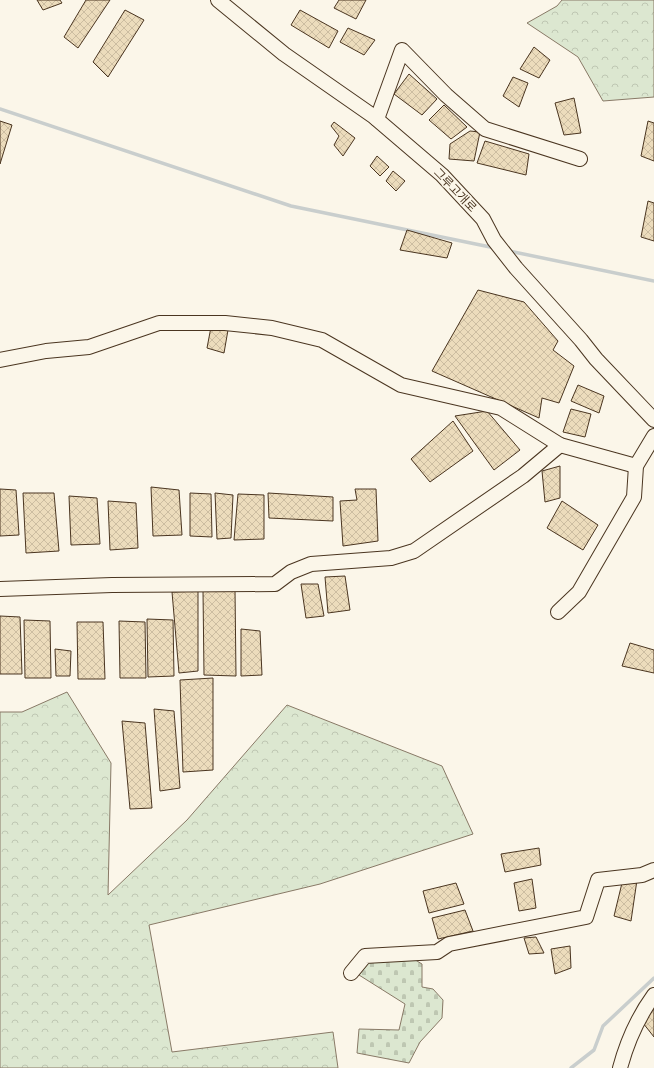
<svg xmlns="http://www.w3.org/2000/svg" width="654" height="1068" font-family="'PT Sans Narrow','Noto Sans KR',sans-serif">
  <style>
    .forest { fill: url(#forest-crowns); stroke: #887966 }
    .cemetery { fill: url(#cemetery-stones); stroke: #887966 }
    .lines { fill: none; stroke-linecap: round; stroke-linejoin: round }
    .stream { stroke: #c9cecd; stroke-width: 3.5 }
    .building { fill: url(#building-cross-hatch); stroke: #4a3520 }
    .minor-casing { stroke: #4a3520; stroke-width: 16 }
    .minor { stroke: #fbf6e9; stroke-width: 14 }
    .labels { text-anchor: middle; stroke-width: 3; stroke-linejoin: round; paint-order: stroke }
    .street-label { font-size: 12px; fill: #4a3520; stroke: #fbf6e9 }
  </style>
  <defs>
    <pattern id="forest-crowns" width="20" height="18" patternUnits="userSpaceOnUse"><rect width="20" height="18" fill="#dce7d0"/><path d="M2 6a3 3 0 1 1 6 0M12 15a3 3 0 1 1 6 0" fill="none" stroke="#bec7b2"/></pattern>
    <pattern id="cemetery-stones" width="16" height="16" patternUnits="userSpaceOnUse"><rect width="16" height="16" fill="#dce7d0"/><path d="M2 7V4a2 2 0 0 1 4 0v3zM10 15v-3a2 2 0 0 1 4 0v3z" fill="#bec7b2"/></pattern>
    <pattern id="building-cross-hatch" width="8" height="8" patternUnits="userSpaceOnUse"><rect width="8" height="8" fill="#ecdcbc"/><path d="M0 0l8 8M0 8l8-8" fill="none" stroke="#ccbda1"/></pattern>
  </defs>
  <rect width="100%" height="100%" fill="#fbf6e9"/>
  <g class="forest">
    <path d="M 562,0 L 654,0 L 654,97 L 603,101 L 578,57 L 527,23 L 557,6 Z"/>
    <path d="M 67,692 L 111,763 L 108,895 L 187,820 L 287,705 L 442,766 L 473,834 L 320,884 L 149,925 L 172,1052 L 333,1032 L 338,1068 L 0,1068 L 0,712 L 22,712 Z"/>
  </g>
  <path class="cemetery" d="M 412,958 L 422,964 L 422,987 L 433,989 L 443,1000 L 442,1018 L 420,1042 L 409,1063 L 357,1053 L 359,1029 L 399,1030 L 405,1004 L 359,975 L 369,960 Z"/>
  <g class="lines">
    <g class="stream">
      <path d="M 0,109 L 291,206 L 495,248"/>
      <path d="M 509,251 L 654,281"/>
      <path d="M 571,1068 L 594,1050 L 603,1026 L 654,978"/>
    </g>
  </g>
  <g class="building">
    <path d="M 37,0 L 60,0 L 62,3 L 43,10 Z"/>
    <path d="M 86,0 L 110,0 L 78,48 L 64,37 Z"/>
    <path d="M 339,0 L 366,0 L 356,19 L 334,8 Z"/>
    <path d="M 125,10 L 144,20 L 108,77 L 93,62 Z"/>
    <path d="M 300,10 L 338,31 L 329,48 L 291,25 Z"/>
    <path d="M 348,28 L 375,40 L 364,55 L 340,42 Z"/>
    <path d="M 534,47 L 550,60 L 539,78 L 520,69 Z"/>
    <path d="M 409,74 L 437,99 L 422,115 L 394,94 Z"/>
    <path d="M 513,77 L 528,83 L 519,107 L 503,96 Z"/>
    <path d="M 574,98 L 581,133 L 564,135 L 555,103 Z"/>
    <path d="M 444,105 L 467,127 L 451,139 L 429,120 Z"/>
    <path d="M 0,121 L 12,125 L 0,164 Z"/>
    <path d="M 648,121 L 654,123 L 654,161 L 641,156 Z"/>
    <path d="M 334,122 L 355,138 L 343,156 L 334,145 L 339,136 L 331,126 Z"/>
    <path d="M 470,131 L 480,132 L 474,161 L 449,159 L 450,144 Z"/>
    <path d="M 485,141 L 529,154 L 526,175 L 477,163 Z"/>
    <path d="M 377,156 L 389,167 L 380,176 L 370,166 Z"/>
    <path d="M 393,171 L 405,181 L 396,191 L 386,181 Z"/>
    <path d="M 648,201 L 654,203 L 654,241 L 641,237 Z"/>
    <path d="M 407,230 L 452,243 L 447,258 L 400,250 Z"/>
    <path d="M 478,290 L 524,302 L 558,341 L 553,350 L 574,366 L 559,403 L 542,398 L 539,418 L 432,371 Z"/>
    <path d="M 211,327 L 228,330 L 224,353 L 207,348 Z"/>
    <path d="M 578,385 L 604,396 L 599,413 L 571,401 Z"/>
    <path d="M 571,409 L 591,414 L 585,437 L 563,432 Z"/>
    <path d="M 487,411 L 520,450 L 494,470 L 455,416 Z"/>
    <path d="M 453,421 L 473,451 L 430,482 L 411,459 Z"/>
    <path d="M 560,466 L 560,498 L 545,502 L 542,471 Z"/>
    <path d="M 151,487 L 179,490 L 182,535 L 153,536 Z"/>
    <path d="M 0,489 L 16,490 L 19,535 L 0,536 Z"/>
    <path d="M 355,489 L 376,489 L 378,541 L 343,546 L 340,501 L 357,500 Z"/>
    <path d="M 23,493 L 54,493 L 59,551 L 26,553 Z"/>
    <path d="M 190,493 L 211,494 L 212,537 L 190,536 Z"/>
    <path d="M 215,493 L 233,495 L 231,538 L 217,539 Z"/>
    <path d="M 268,493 L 333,497 L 333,521 L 269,518 Z"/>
    <path d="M 238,494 L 264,495 L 264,539 L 234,540 Z"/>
    <path d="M 69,496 L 97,498 L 100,544 L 71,545 Z"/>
    <path d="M 108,501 L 136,503 L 138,548 L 110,550 Z"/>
    <path d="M 562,501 L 598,525 L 583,550 L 547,528 Z"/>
    <path d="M 345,576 L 350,610 L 328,613 L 325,577 Z"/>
    <path d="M 301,584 L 318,584 L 324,616 L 306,618 Z"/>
    <path d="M 235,590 L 236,676 L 204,675 L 203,591 Z"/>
    <path d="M 198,591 L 198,671 L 179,673 L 172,592 Z"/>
    <path d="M 0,616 L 20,617 L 22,674 L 0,674 Z"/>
    <path d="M 147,619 L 173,620 L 174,676 L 148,677 Z"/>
    <path d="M 24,620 L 50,621 L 51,678 L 25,678 Z"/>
    <path d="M 119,621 L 145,622 L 146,678 L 120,678 Z"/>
    <path d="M 77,622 L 103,622 L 105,679 L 78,679 Z"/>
    <path d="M 241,629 L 260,631 L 262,675 L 241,676 Z"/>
    <path d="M 630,643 L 654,650 L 654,673 L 622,666 Z"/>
    <path d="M 55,649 L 71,651 L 70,676 L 56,676 Z"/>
    <path d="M 213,678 L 213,770 L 183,772 L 180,680 Z"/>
    <path d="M 154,709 L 174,711 L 180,788 L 160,791 Z"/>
    <path d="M 122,721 L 145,723 L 152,808 L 130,809 Z"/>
    <path d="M 539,848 L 541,865 L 505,872 L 501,854 Z"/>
    <path d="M 532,879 L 536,908 L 519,911 L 514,883 Z"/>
    <path d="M 637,880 L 631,921 L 614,916 L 622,883 Z"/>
    <path d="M 456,883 L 464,904 L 429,913 L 423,891 Z"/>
    <path d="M 465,910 L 473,931 L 438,939 L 432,918 Z"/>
    <path d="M 536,937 L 544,953 L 529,954 L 524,938 Z"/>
    <path d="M 570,946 L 571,968 L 555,974 L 551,949 Z"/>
    <path d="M 654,1008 L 654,1037 L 643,1023 Z"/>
  </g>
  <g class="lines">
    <g class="minor-casing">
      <g id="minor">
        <path d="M 218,0 L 284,54 L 373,116 L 442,175 L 483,219 L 494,240 L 516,268 L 581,340 L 596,359 L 654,420"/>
        <path d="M 377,119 L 402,50 L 446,95 L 485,129 L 580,159"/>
        <path d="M 0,360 L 46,351 L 89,347 L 159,323 L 225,323 L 272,328 L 322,340 L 401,385 L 501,408 L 560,445 L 636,466"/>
        <path d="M 0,589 L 112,585 L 275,584 L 291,572 L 311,564 L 391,558 L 414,551 L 523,476 L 560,445"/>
        <path d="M 558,612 L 579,592 L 634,497 L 636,466 L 654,436"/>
        <path d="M 351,973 L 365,956 L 437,952 L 449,944 L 586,917 L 598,880 L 642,875 L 654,870"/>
        <path d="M 620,1068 C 627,1042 638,1017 654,995"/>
      </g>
    </g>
    <use href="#minor" class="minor"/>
  </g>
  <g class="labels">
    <g class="street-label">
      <text transform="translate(455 190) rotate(46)" y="4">그루고개로</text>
    </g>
  </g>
</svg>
